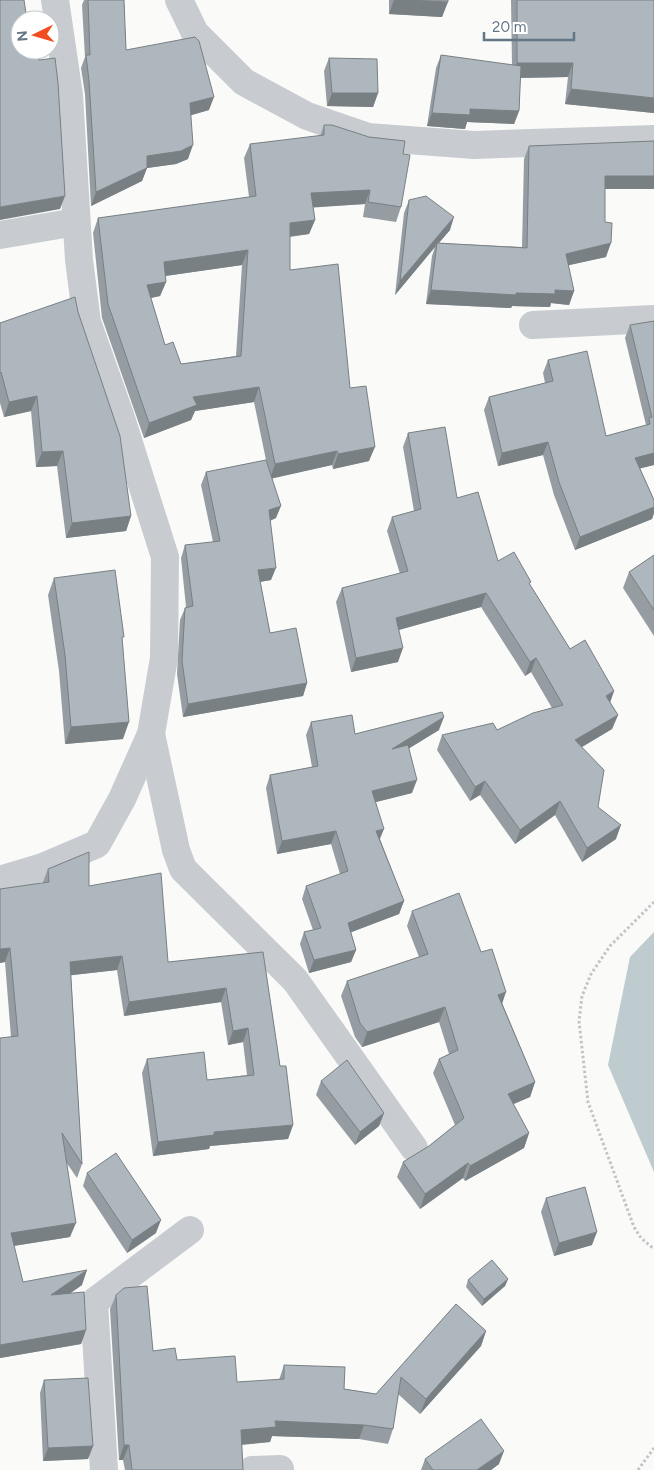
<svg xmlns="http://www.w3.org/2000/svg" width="654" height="1470" font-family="Figtree,sans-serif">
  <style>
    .water { fill: #becbcf }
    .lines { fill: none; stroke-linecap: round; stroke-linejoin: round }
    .path { stroke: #c1c4c6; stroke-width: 3; stroke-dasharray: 2.5 2.5; stroke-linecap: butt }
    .street { stroke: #c8ccd0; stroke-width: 28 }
    .wall { fill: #959da3; fill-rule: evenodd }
    .shaded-wall { fill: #798084 }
    .building { fill: #adb7bd; stroke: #798084; fill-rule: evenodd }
  </style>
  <rect width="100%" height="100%" fill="#fafaf8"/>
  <path class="water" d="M 654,932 L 654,1172 L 608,1065 L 630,957 Z"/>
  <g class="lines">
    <g class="path">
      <path d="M 654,902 L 610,946 L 591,974 L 582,996 L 579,1021 L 588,1102 L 634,1227 L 641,1238 L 654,1249"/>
      <path d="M 638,1470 L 654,1448"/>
    </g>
    <g class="street">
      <path d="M 179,0 L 195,33 L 244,82 L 307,116 L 368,137 L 474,145 L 654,139"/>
      <path d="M 0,235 L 76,222"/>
      <path d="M 533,325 L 654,319"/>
      <path d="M 151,734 L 176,850 L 183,869 L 295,980 L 414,1148"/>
      <path d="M 0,880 L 43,867 L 97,844 L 122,799 L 151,734 L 164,658 L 165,557 L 121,418 L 87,322 L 79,260 L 69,95 L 55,0"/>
      <path d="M 104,1470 L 94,1302 L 190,1230"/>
      <path d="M 252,1470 L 280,1469"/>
    </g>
  </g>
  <g class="wall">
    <path d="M 84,0 L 124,0 L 126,50 L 209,110 L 191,115 L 188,159 L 176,164 L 147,168 L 142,181 L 91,206 L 85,94 L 81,68 L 85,57 L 82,5 Z"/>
    <path d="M 389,0 L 448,0 L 442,17 L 389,14 Z"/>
    <path d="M 511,0 L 654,0 L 654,113 L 565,104 L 568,77 L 520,78 L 519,111 L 514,124 L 467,122 L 465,129 L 427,126 L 436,68 L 441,55 L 512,65 Z"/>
    <path d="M 329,58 L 378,93 L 373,107 L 327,106 L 324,71 Z"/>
    <path d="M 324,125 L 403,154 L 401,207 L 396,222 L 363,217 L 365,204 L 313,207 L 315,220 L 309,234 L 290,237 L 290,270 L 350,388 L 369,461 L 333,469 L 332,465 L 272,478 L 276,518 L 270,521 L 271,580 L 260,582 L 270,633 L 307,683 L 303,696 L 183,717 L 177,674 L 180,620 L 185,608 L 186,607 L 181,558 L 185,545 L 213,542 L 201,485 L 206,472 L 266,460 L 254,402 L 195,411 L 191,420 L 144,438 L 102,318 L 93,233 L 98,218 L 249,197 L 244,158 L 250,144 L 320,136 ZM 242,265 L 236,356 L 181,364 L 165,345 L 151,298 L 160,296 L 166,282 L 165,276 Z"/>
    <path d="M 654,141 L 654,189 L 605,189 L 605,222 L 606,257 L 568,265 L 574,291 L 569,305 L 551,303 L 550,307 L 512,306 L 511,308 L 426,304 L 432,256 L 435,247 L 395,295 L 404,213 L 409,200 L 450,230 L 439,243 L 522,247 L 524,159 L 529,146 Z"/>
    <path d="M 78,312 L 131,516 L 126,531 L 66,538 L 57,466 L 36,467 L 31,411 L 4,417 L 0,403 L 0,323 Z"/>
    <path d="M 654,321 L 654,465 L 640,468 L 654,500 L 654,513 L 652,519 L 575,550 L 554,495 L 543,455 L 498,466 L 484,410 L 489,397 L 545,383 L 543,373 L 548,360 L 606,436 L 646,425 L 625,338 L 630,325 Z"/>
    <path d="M 408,433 L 457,498 L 498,561 L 530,585 L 570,649 L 614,691 L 610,703 L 618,715 L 612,729 L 582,747 L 598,807 L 616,839 L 582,862 L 555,815 L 515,844 L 480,795 L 470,801 L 437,750 L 442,735 L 497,730 L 552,708 L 531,672 L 525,676 L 481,607 L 399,630 L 398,662 L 351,672 L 336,602 L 342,588 L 400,574 L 387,531 L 392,517 L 414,511 L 403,447 Z"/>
    <path d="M 654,555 L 654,636 L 623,588 L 629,572 Z"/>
    <path d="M 54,578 L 122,642 L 123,739 L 65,744 L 59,671 L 48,595 Z"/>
    <path d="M 311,722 L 355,734 L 439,730 L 409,748 L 412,793 L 376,802 L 380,839 L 404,901 L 399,914 L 351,932 L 356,950 L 351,962 L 309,973 L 300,944 L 304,932 L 313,930 L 302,899 L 306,886 L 340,874 L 331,844 L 277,854 L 266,788 L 270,775 L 312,767 L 306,735 Z"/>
    <path d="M 48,869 L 89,886 L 168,962 L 263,952 L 280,1066 L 293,1125 L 288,1139 L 210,1146 L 209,1149 L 153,1156 L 142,1073 L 147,1059 L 207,1080 L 247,1075 L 243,1042 L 228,1045 L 221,1002 L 124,1016 L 117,970 L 71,975 L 82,1164 L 77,1178 L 66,1162 L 70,1237 L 14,1246 L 23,1282 L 82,1285 L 69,1294 L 86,1330 L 81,1344 L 0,1358 L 11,1037 L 5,962 L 0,963 L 43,882 Z"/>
    <path d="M 412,911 L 481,952 L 535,1082 L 530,1097 L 513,1104 L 529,1133 L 524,1148 L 465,1181 L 463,1178 L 420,1209 L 397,1177 L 403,1162 L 429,1146 L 455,1125 L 433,1073 L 439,1059 L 449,1054 L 439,1022 L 362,1047 L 355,1037 L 341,996 L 347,981 L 419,957 L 407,926 Z"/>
    <path d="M 321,1081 L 384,1113 L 379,1126 L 355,1145 L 316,1095 Z"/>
    <path d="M 87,1173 L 156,1233 L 127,1253 L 83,1186 Z"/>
    <path d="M 546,1198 L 592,1245 L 554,1256 L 541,1212 Z"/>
    <path d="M 508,1279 L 505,1286 L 482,1306 L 466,1287 L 468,1280 Z"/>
    <path d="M 116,1295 L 153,1351 L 237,1382 L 279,1380 L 284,1365 L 344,1389 L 376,1394 L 456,1304 L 486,1331 L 481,1346 L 420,1414 L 398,1394 L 393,1429 L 388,1444 L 359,1439 L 272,1436 L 270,1442 L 242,1445 L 243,1470 L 125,1470 L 123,1460 L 119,1460 L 110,1309 Z"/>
    <path d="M 44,1380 L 93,1446 L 88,1459 L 43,1461 L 40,1393 Z"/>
    <path d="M 425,1459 L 499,1464 L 491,1470 L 421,1470 Z"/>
  </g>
  <g class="shaded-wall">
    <path d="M 394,0 L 407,0 L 448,2 L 442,17 L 389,14 Z"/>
    <path d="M 517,63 L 573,63 L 568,77 L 512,78 Z"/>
    <path d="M 571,89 L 654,98 L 654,113 L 565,104 Z"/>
    <path d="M 332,93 L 378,93 L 373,107 L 327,106 Z"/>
    <path d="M 214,97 L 209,110 L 185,117 L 190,103 Z"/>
    <path d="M 470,109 L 519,111 L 514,124 L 467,122 L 465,129 L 427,126 L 432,113 Z"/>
    <path d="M 193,145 L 188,159 L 176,164 L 147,168 L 142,181 L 91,206 L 96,192 L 147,156 Z"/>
    <path d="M 605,176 L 654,176 L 654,189 L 600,189 Z"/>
    <path d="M 370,190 L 365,204 L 306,208 L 311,193 Z"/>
    <path d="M 65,196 L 60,209 L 0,220 L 0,207 Z"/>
    <path d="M 454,217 L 450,230 L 436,246 L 437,243 L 435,247 L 395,295 L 400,281 Z"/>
    <path d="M 315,220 L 309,234 L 284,237 L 290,223 Z"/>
    <path d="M 611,243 L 606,257 L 561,267 L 566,254 Z"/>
    <path d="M 248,250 L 242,265 L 158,277 L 164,262 Z"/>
    <path d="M 166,282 L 160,296 L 141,300 L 147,285 Z"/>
    <path d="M 431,290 L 516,293 L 555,290 L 574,291 L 569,305 L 551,303 L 550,307 L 512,306 L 511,308 L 426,304 Z"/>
    <path d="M 259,387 L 254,402 L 195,411 L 191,420 L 144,438 L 149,423 L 193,397 Z"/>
    <path d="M 37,396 L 31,411 L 4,417 L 9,402 Z"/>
    <path d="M 548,442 L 543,455 L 498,466 L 502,453 Z"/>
    <path d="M 375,447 L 369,461 L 333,469 L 338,454 Z"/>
    <path d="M 63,451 L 57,466 L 36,467 L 42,452 Z"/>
    <path d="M 337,451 L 332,465 L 270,479 L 275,464 Z"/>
    <path d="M 654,453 L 654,465 L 630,471 L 635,458 Z"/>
    <path d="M 281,506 L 276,518 L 264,523 L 269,510 Z"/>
    <path d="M 654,507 L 654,513 L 652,519 L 575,550 L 580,537 Z"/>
    <path d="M 131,516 L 126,531 L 66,538 L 72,523 Z"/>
    <path d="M 276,568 L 271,580 L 253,583 L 258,570 Z"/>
    <path d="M 486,593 L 481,607 L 391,632 L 396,618 Z"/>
    <path d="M 403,648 L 398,662 L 351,672 L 356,658 Z"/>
    <path d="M 536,658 L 531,672 L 525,676 L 530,662 Z"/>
    <path d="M 307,683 L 303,696 L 183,717 L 188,704 Z"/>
    <path d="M 614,691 L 609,705 L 606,696 Z"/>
    <path d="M 618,715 L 612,729 L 570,754 L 575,740 Z"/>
    <path d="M 444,717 L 439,730 L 387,762 L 392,749 Z"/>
    <path d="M 129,722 L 123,739 L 65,744 L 71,727 Z"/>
    <path d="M 417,780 L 412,793 L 368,804 L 372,791 Z"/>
    <path d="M 485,781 L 480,795 L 470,801 L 475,787 Z"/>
    <path d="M 560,801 L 555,815 L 515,844 L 520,830 Z"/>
    <path d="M 621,825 L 616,839 L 582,862 L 587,848 Z"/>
    <path d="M 384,829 L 379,841 L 376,831 Z"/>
    <path d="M 336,831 L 331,844 L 277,854 L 282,841 Z"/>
    <path d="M 404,901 L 399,914 L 344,935 L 348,923 Z"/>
    <path d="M 10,948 L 5,962 L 0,963 L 0,949 Z"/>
    <path d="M 356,950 L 351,962 L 309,973 L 314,960 Z"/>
    <path d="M 122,956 L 117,970 L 65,976 L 70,962 Z"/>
    <path d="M 226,988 L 221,1002 L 124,1016 L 129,1002 Z"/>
    <path d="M 506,992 L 501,1007 L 498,995 Z"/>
    <path d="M 445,1007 L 439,1022 L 362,1047 L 367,1032 Z"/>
    <path d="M 248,1028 L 243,1042 L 228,1045 L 233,1031 Z"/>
    <path d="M 535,1082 L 530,1097 L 502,1109 L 508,1094 Z"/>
    <path d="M 384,1113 L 379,1126 L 355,1145 L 360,1132 Z"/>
    <path d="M 293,1125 L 288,1139 L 210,1146 L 209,1149 L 153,1156 L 158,1142 L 214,1132 Z"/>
    <path d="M 529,1133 L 524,1148 L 465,1181 L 470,1166 Z"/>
    <path d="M 468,1163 L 463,1178 L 420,1209 L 425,1194 Z"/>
    <path d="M 161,1220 L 156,1233 L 127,1253 L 132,1240 Z"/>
    <path d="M 76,1223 L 70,1237 L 6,1247 L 11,1233 Z"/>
    <path d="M 597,1232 L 592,1245 L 554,1256 L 559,1243 Z"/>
    <path d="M 87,1270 L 82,1285 L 46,1310 L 51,1295 Z"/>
    <path d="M 508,1279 L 505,1286 L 482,1306 L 484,1299 Z"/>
    <path d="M 86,1330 L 81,1344 L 0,1358 L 0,1345 Z"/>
    <path d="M 486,1331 L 481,1346 L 420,1414 L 426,1399 Z"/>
    <path d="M 275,1421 L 364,1425 L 359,1439 L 272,1436 L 270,1442 L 235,1445 L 241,1430 Z"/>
    <path d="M 124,1445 L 129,1445 L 123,1460 L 119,1460 Z"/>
    <path d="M 93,1446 L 88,1459 L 43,1461 L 48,1448 Z"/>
    <path d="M 504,1451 L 499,1464 L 491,1470 L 477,1470 Z"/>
  </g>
  <g class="building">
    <path d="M 0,0 L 24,0 L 27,20 L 20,20 L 20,50 L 38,50 L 39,60 L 55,58 L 58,83 L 65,196 L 0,207 Z"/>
    <path d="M 88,0 L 124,0 L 126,50 L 195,37 L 199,41 L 214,97 L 190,103 L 193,145 L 181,151 L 147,156 L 147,168 L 96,192 L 89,81 L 86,55 L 90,55 Z"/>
    <path d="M 407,0 L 448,0 L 448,2 Z"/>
    <path d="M 517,0 L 654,0 L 654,98 L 571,89 L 573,63 L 517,63 Z"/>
    <path d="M 441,55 L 521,66 L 519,111 L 470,109 L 470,115 L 432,113 Z"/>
    <path d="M 329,58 L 377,59 L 378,93 L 332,93 Z"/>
    <path d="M 324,125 L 332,125 L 369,137 L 405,141 L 403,154 L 410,155 L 401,207 L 368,202 L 370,190 L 311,193 L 315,220 L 290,223 L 290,270 L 338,264 L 350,388 L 366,386 L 375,447 L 338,454 L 337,451 L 275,464 L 259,387 L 193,397 L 197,405 L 149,423 L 108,304 L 98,218 L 256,196 L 250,144 L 324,135 ZM 248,250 L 241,356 L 181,364 L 173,342 L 165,345 L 147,285 L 166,282 L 164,262 Z"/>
    <path d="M 654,141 L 654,176 L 605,176 L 605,222 L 612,223 L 611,243 L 566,254 L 574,291 L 555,290 L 555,294 L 516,293 L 516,295 L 431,290 L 437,243 L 527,248 L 529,146 Z"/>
    <path d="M 426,196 L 454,217 L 400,281 L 409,200 Z"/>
    <path d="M 75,297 L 78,312 L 120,436 L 131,516 L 72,523 L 63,451 L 42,452 L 37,396 L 9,402 L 1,372 L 0,373 L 0,323 Z"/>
    <path d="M 654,321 L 654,453 L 635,458 L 654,500 L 654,507 L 580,537 L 559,482 L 548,442 L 502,453 L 489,397 L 553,381 L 548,360 L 587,351 L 606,436 L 650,424 L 649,418 L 652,417 L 630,325 Z"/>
    <path d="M 445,427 L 457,498 L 478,492 L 498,561 L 514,552 L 531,582 L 529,583 L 570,649 L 585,640 L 614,691 L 606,696 L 618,715 L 575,740 L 604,770 L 598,807 L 621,825 L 587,848 L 560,801 L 520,830 L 485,781 L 475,787 L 442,735 L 493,723 L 497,730 L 533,713 L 563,705 L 536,658 L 530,662 L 486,593 L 396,618 L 403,648 L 356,658 L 342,588 L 408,571 L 392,517 L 421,509 L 408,433 Z"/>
    <path d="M 266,460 L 281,506 L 269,510 L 276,568 L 258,570 L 270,633 L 296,628 L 307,683 L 188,704 L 182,661 L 185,608 L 193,606 L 185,545 L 220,541 L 206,472 Z"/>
    <path d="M 654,555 L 654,610 L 629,572 Z"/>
    <path d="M 115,570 L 124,637 L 122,637 L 129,722 L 71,727 L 65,655 L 54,578 Z"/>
    <path d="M 442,712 L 444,717 L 392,749 L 408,745 L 417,780 L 372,791 L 384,829 L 376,831 L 404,901 L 348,923 L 356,950 L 314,960 L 304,932 L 321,928 L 306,886 L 348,871 L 336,831 L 282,841 L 270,775 L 318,766 L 311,722 L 352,715 L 355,734 Z"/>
    <path d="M 89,852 L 89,886 L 161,873 L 168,962 L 263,952 L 280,1066 L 286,1066 L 293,1125 L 214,1132 L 214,1135 L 158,1142 L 147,1059 L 204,1052 L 207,1080 L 254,1075 L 248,1028 L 233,1031 L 226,988 L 129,1002 L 122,956 L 70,962 L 82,1164 L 62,1133 L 76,1223 L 11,1233 L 23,1282 L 87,1270 L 51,1295 L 84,1292 L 86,1330 L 0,1345 L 0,1038 L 18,1036 L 10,948 L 0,949 L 0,889 L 49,882 L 48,869 Z"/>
    <path d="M 459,893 L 481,952 L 492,949 L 506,992 L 498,995 L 535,1082 L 508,1094 L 529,1133 L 470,1166 L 468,1163 L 425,1194 L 403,1162 L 429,1146 L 464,1118 L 439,1059 L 458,1050 L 445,1007 L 367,1032 L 360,1023 L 347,981 L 428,954 L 412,911 Z"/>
    <path d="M 347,1060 L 384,1113 L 360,1132 L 321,1081 Z"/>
    <path d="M 116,1153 L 161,1220 L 132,1240 L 87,1173 Z"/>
    <path d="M 585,1187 L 597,1232 L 559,1243 L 546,1198 Z"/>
    <path d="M 492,1260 L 508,1279 L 484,1299 L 468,1280 Z"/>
    <path d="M 147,1286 L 153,1351 L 175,1348 L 177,1360 L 235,1356 L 237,1382 L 284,1379 L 284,1365 L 345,1367 L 344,1389 L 376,1394 L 456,1304 L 486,1331 L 426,1399 L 401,1377 L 393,1429 L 364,1425 L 275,1421 L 276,1427 L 241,1430 L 243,1470 L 132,1470 L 129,1445 L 124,1445 L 116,1295 L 124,1288 Z"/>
    <path d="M 88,1378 L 93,1446 L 48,1448 L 44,1380 Z"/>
    <path d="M 481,1419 L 504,1451 L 477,1470 L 433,1470 L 425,1459 Z"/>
  </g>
  <g transform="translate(35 35) rotate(265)"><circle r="24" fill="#ffffff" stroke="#c0c8ce"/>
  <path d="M0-4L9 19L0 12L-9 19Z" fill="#f24d20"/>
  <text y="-8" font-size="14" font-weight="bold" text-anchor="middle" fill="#627685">N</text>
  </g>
  <path d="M484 32v8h90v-8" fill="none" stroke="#627685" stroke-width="2.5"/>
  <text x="492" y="32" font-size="15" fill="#627685" stroke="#ffffff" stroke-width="4" paint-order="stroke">20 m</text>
</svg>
